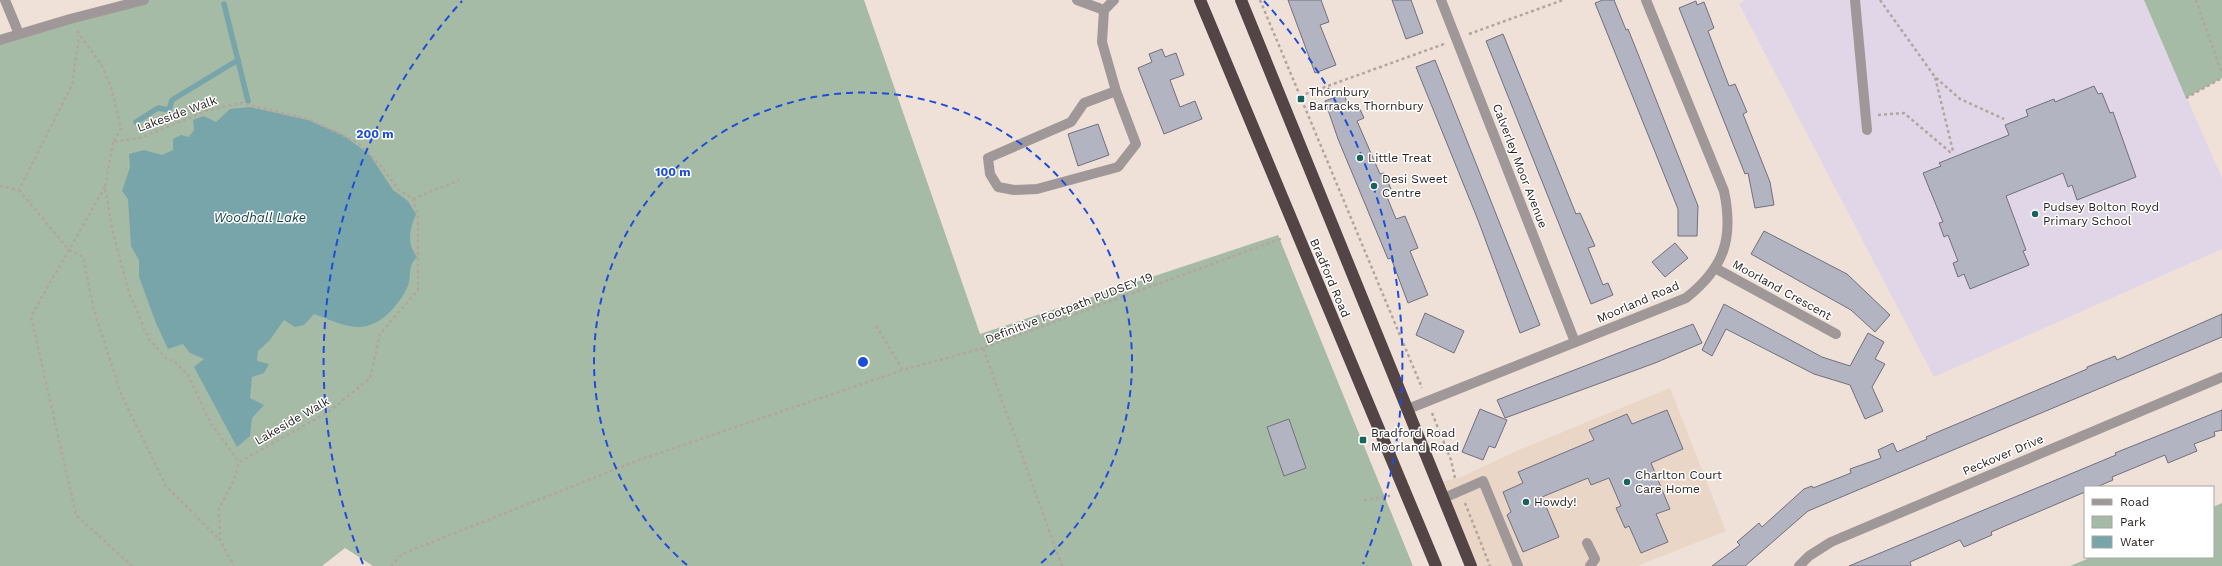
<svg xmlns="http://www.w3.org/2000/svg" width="2222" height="566" font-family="'Work Sans',sans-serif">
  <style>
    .commercial { fill: #ead6c7 }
    .education { fill: #e1d5e8 }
    .green { fill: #a6bba6 }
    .water { fill: #77a5aa }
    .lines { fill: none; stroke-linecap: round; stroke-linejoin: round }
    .stream { stroke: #77a5aa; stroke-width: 5.5 }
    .building { fill: #b3b4c2; stroke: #70707d }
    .path { stroke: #b1a59d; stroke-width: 2.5; stroke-dasharray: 3 3; stroke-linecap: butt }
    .minor { stroke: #a09898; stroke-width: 10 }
    .highway { stroke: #534445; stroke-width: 12 }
    .ring { fill: none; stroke: #1d4ed8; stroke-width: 2; stroke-dasharray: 7 5 }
    .poi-dot { fill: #18635a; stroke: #fff; stroke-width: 1.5 }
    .labels { text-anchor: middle; stroke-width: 3; stroke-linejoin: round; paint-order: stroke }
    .poi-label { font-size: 12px; fill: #241e1b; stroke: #fff; text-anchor: start }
    .street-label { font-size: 12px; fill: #241e1b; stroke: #fff }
    .water-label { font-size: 13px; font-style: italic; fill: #103d41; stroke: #fff }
    .centre { fill: #1d4ed8; stroke: #fff; stroke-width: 2 }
    .ring-label { font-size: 12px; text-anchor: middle; font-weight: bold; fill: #1d4ed8; stroke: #fff; stroke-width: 3; stroke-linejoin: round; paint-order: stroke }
  </style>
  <rect width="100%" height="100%" fill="#f0e1d8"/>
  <path class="commercial" d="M 1670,388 L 1726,531 L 1637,566 L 1471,566 L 1437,483 L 1461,477 L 1521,449 Z"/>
  <path class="education" d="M 1745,0 L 2144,0 L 2222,178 L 2222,249 L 1934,377 L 1739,4 Z"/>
  <g class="green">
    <path d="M 144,0 L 864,0 L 980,334 L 1278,235 L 1413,566 L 373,566 L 345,548 L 322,566 L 0,566 L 0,40 Z"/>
    <path d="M 2144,0 L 2222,0 L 2222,78 L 2186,98 Z"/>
    <path d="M 2222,503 L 2222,566 L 2070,566 L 2092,557 L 2213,557 L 2213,507 Z"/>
  </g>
  <path class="water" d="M 250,107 L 308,120 L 343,135 L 370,155 L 393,190 L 408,201 L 416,214 C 410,230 406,242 417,257 C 406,268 413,275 407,288 C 399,305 380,327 359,327 C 344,327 328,319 314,314 L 304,325 L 295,327 L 284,320 L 269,341 L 258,351 L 257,361 L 269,364 L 264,373 L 252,377 L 250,398 L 264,405 L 252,418 L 250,436 L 237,447 L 194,367 L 204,359 L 190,353 L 183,344 L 168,349 L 156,323 L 139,277 L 139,260 L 131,246 L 128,199 L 122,191 L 130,167 L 129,154 L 144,150 L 162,155 L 173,150 L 173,139 L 181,135 L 189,137 L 194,130 L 193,120 L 204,116 L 216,122 L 230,109 Z"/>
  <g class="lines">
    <g class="stream">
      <path d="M 224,4 L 248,101"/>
      <path d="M 136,122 L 158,108 L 169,110 L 172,100 L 238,60"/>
    </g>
  </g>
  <g class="building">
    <path d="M 1288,0 L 1321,0 L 1329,22 L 1320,25 L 1336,65 L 1315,73 Z"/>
    <path d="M 1392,0 L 1411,0 L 1423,33 L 1406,39 Z"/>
    <path d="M 1603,0 L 1614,0 L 1626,30 L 1628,29 L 1642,64 L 1698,206 L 1697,236 L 1678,236 L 1678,209 L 1595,3 Z"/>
    <path d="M 1696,1 L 1697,5 L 1704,2 L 1714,28 L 1708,31 L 1729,86 L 1735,84 L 1747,112 L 1743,114 L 1770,182 L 1774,205 L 1755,208 L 1748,173 L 1745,174 L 1679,8 Z"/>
    <path d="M 1503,34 L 1576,214 L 1580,213 L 1595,246 L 1588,248 L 1603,285 L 1608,283 L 1613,295 L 1591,304 L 1486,41 Z"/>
    <path d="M 1162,49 L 1165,57 L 1176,53 L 1184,75 L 1170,80 L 1180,107 L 1195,101 L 1202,119 L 1164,134 L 1138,68 L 1152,62 L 1149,54 Z"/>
    <path d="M 1435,60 L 1540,325 L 1520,333 L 1478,220 L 1416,67 Z"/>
    <path d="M 2094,86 L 2098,94 L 2102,93 L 2110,113 L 2113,112 L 2136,177 L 2077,200 L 2072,185 L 2068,187 L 2063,173 L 2006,196 L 2026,250 L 2023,251 L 2029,265 L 1970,289 L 1964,274 L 1958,277 L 1953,263 L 1958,261 L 1948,235 L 1944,237 L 1939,223 L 1943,222 L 1923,173 L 1941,166 L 1939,163 L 2009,135 L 2005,125 L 2028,116 L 2026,110 L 2054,99 L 2055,102 Z"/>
    <path d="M 1344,94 L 1349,108 L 1358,105 L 1364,118 L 1357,121 L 1380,174 L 1384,173 L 1391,189 L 1385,192 L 1396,219 L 1405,216 L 1418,248 L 1410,251 L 1428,295 L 1408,303 L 1391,258 L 1388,259 L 1338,139 L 1325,101 Z"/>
    <path d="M 1098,124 L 1109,155 L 1078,166 L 1068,134 Z"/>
    <path d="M 1764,231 L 1847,274 L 1890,315 L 1875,332 L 1851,310 L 1751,254 Z"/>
    <path d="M 1675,243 L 1688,258 L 1665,277 L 1652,262 Z"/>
    <path d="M 1724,304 L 1822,357 L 1850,366 L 1868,333 L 1884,342 L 1875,359 L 1885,364 L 1872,387 L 1883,411 L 1865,419 L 1850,385 L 1814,374 L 1726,329 L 1712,356 L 1702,350 Z"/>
    <path d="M 1425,313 L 1464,331 L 1454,353 L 1416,335 Z"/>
    <path d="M 2222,314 L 2222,337 L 1808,511 L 1745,566 L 1712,566 L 1740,545 L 1737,542 L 1759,523 L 1762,527 L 1804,489 L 1812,486 L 1813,488 L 1851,473 L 1850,469 L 1881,458 L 1878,450 L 1893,443 L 1897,452 L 1927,439 L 1926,437 L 2087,369 L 2087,367 L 2115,356 L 2117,360 Z"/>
    <path d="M 1693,324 L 1702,343 L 1655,363 L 1505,418 L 1497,400 Z"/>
    <path d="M 1480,409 L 1507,420 L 1495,448 L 1489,446 L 1483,460 L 1462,452 Z"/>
    <path d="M 1667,410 L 1683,449 L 1651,463 L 1670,509 L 1656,514 L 1668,542 L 1641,553 L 1629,526 L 1625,528 L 1616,508 L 1621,506 L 1609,478 L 1591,485 L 1588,478 L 1542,497 L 1559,537 L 1523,552 L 1507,515 L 1511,512 L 1503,492 L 1523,483 L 1518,472 L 1594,440 L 1589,430 L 1627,414 L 1632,424 Z"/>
    <path d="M 2222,410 L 2222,430 L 2214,432 L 2215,436 L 2194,444 L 2197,451 L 2168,463 L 2165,455 L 2112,477 L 2113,480 L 2097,487 L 2085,487 L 2085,492 L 1991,532 L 1992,535 L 1964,547 L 1960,540 L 1910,562 L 1911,566 L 1849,566 L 2116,455 L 2115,453 Z"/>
    <path d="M 1289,419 L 1306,468 L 1284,476 L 1267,427 Z"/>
  </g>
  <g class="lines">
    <g class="path">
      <path d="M 1260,0 L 1422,388"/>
      <path d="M 1880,0 L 1935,77 L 1960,99 L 2004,119"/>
      <path d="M 2196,0 L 2222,74"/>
      <path d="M 77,31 L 101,64 L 112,90 L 121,129 L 113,142 L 140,138 L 209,110 L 241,103 L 308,119 L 357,142 L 380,165 L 399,190 L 413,199 L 418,214 L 418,290 L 380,334 L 370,378 L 330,411 L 239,462 L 234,480 L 219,509 L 220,540 L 234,566"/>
      <path d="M 1469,34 L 1563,0"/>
      <path d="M 1300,96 L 1444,44"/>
      <path d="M 2186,98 L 2222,78"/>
      <path d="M 1878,115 L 1904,113 L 1950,152 L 1953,151 L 1935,77"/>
      <path d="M 113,142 L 105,187 L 112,228 L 129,293 L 149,339 L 166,358 L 175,362 L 188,375 L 210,422 L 239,462"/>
      <path d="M 0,186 L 19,190 L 72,85 L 79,36"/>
      <path d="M 105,187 L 31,316 L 76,515 L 132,566"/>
      <path d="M 19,190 L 69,250 L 83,257 L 94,310 L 121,394 L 166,486 L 219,539"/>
      <path d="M 413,199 L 459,180"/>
      <path d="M 876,326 L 903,370 L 983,348"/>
      <path d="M 1432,413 L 1451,460 L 1455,478"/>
      <path d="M 1364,500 L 1390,496"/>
      <path d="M 1465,503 L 1490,566"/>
      <path d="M 391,566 L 402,554 L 639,460 L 903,370"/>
      <path d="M 1062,566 L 983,348 L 1283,238"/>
    </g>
    <g class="minor">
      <path d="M 5,0 L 19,34"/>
      <path d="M 1077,0 L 1104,10 L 1114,0"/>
      <path d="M 1441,0 L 1575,342"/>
      <path d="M 1855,0 L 1867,130"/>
      <path d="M 1104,10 L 1102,42 L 1116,91 L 1136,144 L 1118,167 L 1037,189 L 1014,190 L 998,187 L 990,174 L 988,158 L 1071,122 L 1084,103 L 1116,91"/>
      <path d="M 0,40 L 70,19 L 144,0"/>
      <path d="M 1715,268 L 1836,334"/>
      <path d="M 1408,409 L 1686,298 C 1724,268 1734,239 1724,191 L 1646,0"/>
      <path d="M 1444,498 L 1483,481 L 1518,566"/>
      <path d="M 1587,543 L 1595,559 L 1590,566"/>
      <path d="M 1799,566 L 1809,556 L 1831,542 L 2222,377"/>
    </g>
    <g class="highway">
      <path d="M 1200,0 L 1436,566"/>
      <path d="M 1241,0 L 1471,566"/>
    </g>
  </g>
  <g class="ring">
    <path d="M687 565A269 269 0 1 1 1039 565"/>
    <path d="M363 564A539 539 0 0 1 462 1M1264 1A539 539 0 0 1 1363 564"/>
  </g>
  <g class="poi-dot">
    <rect x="1297" y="95" width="8" height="8" rx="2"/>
    <circle cx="1360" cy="158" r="4"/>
    <circle cx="1374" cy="186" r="4"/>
    <circle cx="2035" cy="214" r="4"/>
    <rect x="1359" y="436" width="8" height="8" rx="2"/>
    <circle cx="1627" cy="482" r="4"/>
    <circle cx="1526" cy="502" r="4"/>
  </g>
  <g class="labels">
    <g class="poi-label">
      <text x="1309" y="96">Thornbury<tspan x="1309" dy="14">Barracks Thornbury</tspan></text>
      <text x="1368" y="162">Little Treat</text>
      <text x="1382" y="183">Desi Sweet<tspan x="1382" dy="14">Centre</tspan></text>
      <text x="2043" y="211">Pudsey Bolton Royd<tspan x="2043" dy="14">Primary School</tspan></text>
      <text x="1371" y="437">Bradford Road<tspan x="1371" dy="14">Moorland Road</tspan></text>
      <text x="1635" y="479">Charlton Court<tspan x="1635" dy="14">Care Home</tspan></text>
      <text x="1534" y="506">Howdy!</text>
    </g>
    <g class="street-label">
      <text transform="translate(177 114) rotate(-20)" y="4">Lakeside Walk</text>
      <text transform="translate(1520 166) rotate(69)" y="4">Calverley Moor Avenue</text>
      <text transform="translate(1330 278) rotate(67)" y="4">Bradford Road</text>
      <text transform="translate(1782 290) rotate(29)" y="4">Moorland Crescent</text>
      <text transform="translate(1638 302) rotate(-23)" y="4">Moorland Road</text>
      <text transform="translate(1069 308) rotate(-21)" y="4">Definitive Footpath PUDSEY 19</text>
      <text transform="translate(292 421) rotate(-30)" y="4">Lakeside Walk</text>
      <text transform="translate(2003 455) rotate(-23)" y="4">Peckover Drive</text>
    </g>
    <g class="water-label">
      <text x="260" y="222">Woodhall Lake</text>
    </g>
  </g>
  <circle cx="863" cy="362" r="6" class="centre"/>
  <g class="ring-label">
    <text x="375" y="138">200 m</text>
    <text x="673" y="176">100 m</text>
  </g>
  <rect x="2084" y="486" width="130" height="72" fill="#ffffff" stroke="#a7a5a4"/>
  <rect x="2092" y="499" width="20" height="6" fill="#a09898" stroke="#a7a5a4"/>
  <text x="2120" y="506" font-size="12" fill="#241e1b">Road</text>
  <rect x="2092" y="516" width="20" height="12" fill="#a6bba6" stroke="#a7a5a4"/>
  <text x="2120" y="526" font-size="12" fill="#241e1b">Park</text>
  <rect x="2092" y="536" width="20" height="12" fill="#77a5aa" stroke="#a7a5a4"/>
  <text x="2120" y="546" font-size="12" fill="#241e1b">Water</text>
</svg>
